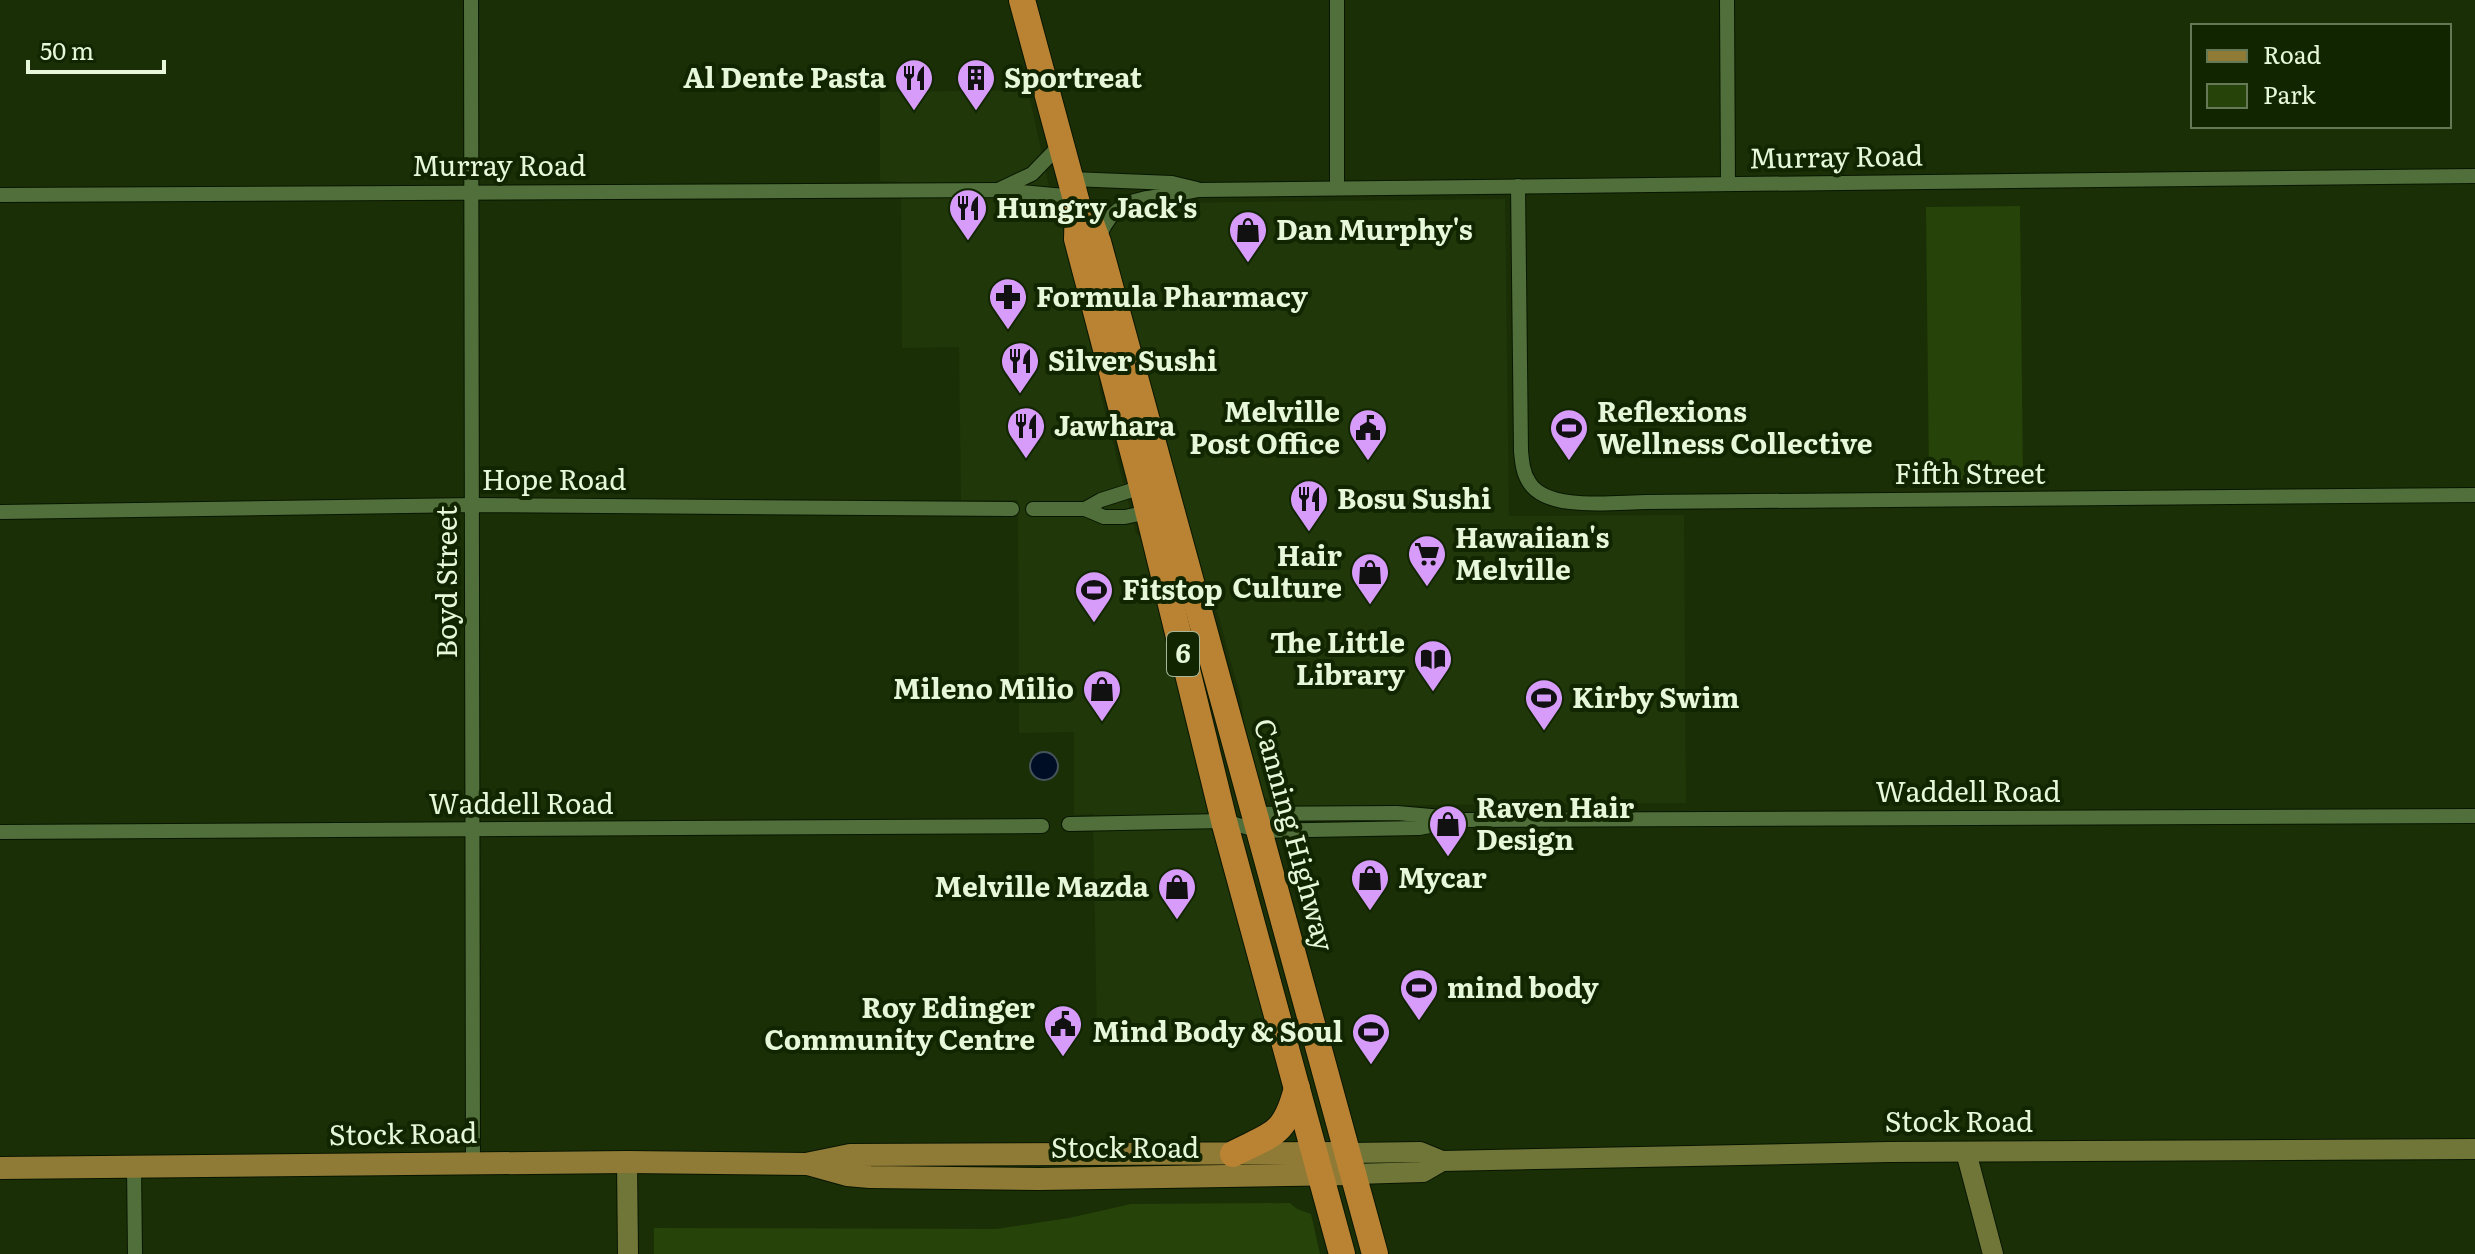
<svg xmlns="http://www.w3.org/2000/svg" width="2475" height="1254" font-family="Literata,serif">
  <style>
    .built { fill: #203709 }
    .green { fill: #264309 }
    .water { fill: #000e25; stroke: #45545b; stroke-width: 2 }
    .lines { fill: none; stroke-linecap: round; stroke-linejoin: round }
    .street-casing { stroke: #081600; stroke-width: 16 }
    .secondary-casing { stroke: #081600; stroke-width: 22 }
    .primary-casing { stroke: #081600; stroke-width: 24 }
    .highway-casing { stroke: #081600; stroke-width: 28 }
    .street { stroke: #516f3a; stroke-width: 14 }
    .secondary { stroke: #707538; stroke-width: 20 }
    .primary { stroke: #907b36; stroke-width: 22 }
    .highway { stroke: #ba8334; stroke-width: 26 }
    .labels { text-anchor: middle; stroke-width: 8; stroke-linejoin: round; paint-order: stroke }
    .shield { fill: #112500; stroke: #a6b899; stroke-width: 2 }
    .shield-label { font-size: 26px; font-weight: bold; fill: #e6f7da }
    .poi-label { font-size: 28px; font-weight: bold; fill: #e6f7da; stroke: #112500; text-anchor: start }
    .street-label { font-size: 28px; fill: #e6f7da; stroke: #112500 }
  </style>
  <rect width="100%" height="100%" fill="#1b2f07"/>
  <g class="built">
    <path d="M 1028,90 L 1049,187 L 1063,228 L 1098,375 L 1100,392 L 1136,533 L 1144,540 L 1271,1030 L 1097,1033 L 1093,814 L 1074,815 L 1074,732 L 1019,733 L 1018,500 L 961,500 L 959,347 L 902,348 L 901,182 L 880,181 L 880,92 Z"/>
    <path d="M 1505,199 L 1509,516 L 1684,515 L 1686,803 L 1281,806 L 1271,802 L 1263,796 L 1246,745 L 1242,703 L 1218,614 L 1202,583 L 1108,237 L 1112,226 L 1121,214 L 1150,203 Z"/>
  </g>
  <g class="green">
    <path d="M 2020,206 L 2023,479 L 1929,480 L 1926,207 Z"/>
    <path d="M 1290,1203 L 1297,1209 L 1311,1214 L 1320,1254 L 654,1254 L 654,1228 L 996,1229 L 1069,1218 L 1131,1204 Z"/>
  </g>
  <circle class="water" cx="1044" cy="766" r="14"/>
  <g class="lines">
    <g class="street-casing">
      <g id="street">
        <path d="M 471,0 L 473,1164"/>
        <path d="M 1337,0 L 1337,188"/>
        <path d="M 1727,0 L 1728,184"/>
        <path d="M 1071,179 L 1172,183 L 1197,189"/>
        <path d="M 1518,186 L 1521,451 C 1522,462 1523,473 1529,482 C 1547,512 1615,502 1646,502 L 2475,495"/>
        <path d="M 998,190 L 1032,174 L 1061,144"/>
        <path d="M 0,195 L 998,190 L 1076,197"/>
        <path d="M 1098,241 C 1114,190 1156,200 1198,190 L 2475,176"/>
        <path d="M 1033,509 L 1085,509 L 1104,517 L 1125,517 L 1154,511"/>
        <path d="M 1085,509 L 1101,500 L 1148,485"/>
        <path d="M 0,512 L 473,505 L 1012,509"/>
        <path d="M 1251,814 L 1397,813 L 1454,818"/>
        <path d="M 1069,824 L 1224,821 L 1260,831 L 1419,828 L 1461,820 L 2475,816"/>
        <path d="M 0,832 L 1042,826"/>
        <path d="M 134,1166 L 135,1254"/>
      </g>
    </g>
    <g class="secondary-casing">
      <g id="secondary">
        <path d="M 1966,1152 L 1993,1254"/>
        <path d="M 1349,1153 L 1420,1152 L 1442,1161 L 1889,1152 L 2475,1149"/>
        <path d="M 627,1162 L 628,1254"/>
        <path d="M 1355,1174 L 1423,1172 L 1442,1161"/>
      </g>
    </g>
    <g class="primary-casing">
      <g id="primary">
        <path d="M 811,1165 L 847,1175 L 870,1177 L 1039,1179 L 1355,1174"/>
        <path d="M 0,1168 L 627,1162 L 806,1164 L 850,1155 L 1349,1153"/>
      </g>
    </g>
    <g class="highway-casing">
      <g id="highway">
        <path d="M 1022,0 L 1078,207 L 1077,239 L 1142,486 L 1224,821 L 1342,1254"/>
        <path d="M 1078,207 L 1088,215 L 1098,242 L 1375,1254"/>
        <path d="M 1233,1154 C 1274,1133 1285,1135 1297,1088"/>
      </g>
    </g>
    <use href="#street" class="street"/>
    <use href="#secondary" class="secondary"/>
    <use href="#primary" class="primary"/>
    <use href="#highway" class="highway"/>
  </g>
  <defs>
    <g id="restaurant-pin" transform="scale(2)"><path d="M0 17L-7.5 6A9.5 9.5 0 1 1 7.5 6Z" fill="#d79bf9" stroke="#112500"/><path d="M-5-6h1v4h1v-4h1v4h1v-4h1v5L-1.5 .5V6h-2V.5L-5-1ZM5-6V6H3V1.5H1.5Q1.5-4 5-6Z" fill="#111"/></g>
    <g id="building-pin" transform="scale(2)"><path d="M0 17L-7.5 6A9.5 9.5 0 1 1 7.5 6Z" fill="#d79bf9" stroke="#112500"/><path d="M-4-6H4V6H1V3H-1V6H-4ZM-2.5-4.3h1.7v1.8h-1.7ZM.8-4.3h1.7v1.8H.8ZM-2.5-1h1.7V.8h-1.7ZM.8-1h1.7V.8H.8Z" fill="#111"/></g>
    <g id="shop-pin" transform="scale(2)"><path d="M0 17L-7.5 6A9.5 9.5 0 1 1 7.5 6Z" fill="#d79bf9" stroke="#112500"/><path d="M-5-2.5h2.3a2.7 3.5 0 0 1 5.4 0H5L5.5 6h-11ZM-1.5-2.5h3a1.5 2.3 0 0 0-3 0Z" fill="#111"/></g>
    <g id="pharmacy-pin" transform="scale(2)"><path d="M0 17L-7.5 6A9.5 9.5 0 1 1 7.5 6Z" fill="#d79bf9" stroke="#112500"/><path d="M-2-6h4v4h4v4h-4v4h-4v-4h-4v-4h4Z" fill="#111"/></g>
    <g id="civic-pin" transform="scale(2)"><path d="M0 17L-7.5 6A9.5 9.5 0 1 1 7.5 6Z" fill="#d79bf9" stroke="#112500"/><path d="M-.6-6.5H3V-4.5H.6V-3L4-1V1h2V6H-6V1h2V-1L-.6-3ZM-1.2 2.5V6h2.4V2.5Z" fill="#111"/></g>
    <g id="stadium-pin" transform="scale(2)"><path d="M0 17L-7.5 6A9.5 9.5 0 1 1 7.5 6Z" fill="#d79bf9" stroke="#112500"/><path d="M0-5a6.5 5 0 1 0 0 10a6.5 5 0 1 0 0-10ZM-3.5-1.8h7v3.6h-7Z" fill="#111"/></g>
    <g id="supermarket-pin" transform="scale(2)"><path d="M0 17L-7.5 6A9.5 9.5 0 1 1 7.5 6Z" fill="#d79bf9" stroke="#112500"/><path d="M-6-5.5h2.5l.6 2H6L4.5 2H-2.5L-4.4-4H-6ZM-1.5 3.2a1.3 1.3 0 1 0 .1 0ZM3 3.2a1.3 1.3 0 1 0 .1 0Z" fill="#111"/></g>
    <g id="library-pin" transform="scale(2)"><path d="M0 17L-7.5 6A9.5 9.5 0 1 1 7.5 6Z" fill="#d79bf9" stroke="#112500"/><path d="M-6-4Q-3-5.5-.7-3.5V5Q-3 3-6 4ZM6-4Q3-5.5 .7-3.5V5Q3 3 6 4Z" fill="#111"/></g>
  </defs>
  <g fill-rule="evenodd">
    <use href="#restaurant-pin" x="914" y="78"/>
    <use href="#building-pin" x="976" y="78"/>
    <use href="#restaurant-pin" x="968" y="208"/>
    <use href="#shop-pin" x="1248" y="230"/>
    <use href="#pharmacy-pin" x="1008" y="297"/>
    <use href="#restaurant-pin" x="1020" y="361"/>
    <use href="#restaurant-pin" x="1026" y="426"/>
    <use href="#civic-pin" x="1368" y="428"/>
    <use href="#stadium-pin" x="1569" y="428"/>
    <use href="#restaurant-pin" x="1309" y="499"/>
    <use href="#supermarket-pin" x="1427" y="554"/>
    <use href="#shop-pin" x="1370" y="572"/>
    <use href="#stadium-pin" x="1094" y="590"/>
    <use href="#library-pin" x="1433" y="659"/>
    <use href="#shop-pin" x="1102" y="689"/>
    <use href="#stadium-pin" x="1544" y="698"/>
    <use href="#shop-pin" x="1448" y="824"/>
    <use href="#shop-pin" x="1370" y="878"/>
    <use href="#shop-pin" x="1177" y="887"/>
    <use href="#stadium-pin" x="1419" y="988"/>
    <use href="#civic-pin" x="1063" y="1024"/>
    <use href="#stadium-pin" x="1371" y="1032"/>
  </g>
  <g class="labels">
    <rect class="shield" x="1167" y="632" width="32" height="44" rx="6"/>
    <g class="shield-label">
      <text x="1183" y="663">6</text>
    </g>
    <g class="poi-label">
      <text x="886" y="88" text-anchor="end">Al Dente Pasta</text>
      <text x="1004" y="88">Sportreat</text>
      <text x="996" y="218">Hungry Jack's</text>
      <text x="1276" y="240">Dan Murphy's</text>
      <text x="1036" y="307">Formula Pharmacy</text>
      <text x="1048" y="371">Silver Sushi</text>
      <text x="1340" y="422" text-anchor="end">Melville<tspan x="1340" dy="32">Post Office</tspan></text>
      <text x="1597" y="422">Reflexions<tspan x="1597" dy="32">Wellness Collective</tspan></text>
      <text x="1054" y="436">Jawhara</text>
      <text x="1337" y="509">Bosu Sushi</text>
      <text x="1455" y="548">Hawaiian's<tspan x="1455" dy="32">Melville</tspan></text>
      <text x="1342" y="566" text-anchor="end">Hair<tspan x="1342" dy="32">Culture</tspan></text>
      <text x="1122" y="600">Fitstop</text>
      <text x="1405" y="653" text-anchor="end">The Little<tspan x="1405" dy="32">Library</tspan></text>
      <text x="1074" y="699" text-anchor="end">Mileno Milio</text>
      <text x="1572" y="708">Kirby Swim</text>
      <text x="1476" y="818">Raven Hair<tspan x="1476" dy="32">Design</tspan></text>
      <text x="1398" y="888">Mycar</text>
      <text x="1149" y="897" text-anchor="end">Melville Mazda</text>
      <text x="1447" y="998">mind body</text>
      <text x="1035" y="1018" text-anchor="end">Roy Edinger<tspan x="1035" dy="32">Community Centre</tspan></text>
      <text x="1343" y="1042" text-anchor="end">Mind Body &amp; Soul</text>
    </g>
    <g class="street-label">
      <text transform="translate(1836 157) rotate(-1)" y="10">Murray Road</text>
      <text x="499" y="176">Murray Road</text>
      <text x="1970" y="484">Fifth Street</text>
      <text x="554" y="490">Hope Road</text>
      <text transform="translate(447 582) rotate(-90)" y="10">Boyd Street</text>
      <text x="1968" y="802">Waddell Road</text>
      <text x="521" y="814">Waddell Road</text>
      <text transform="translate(1294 835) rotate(75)" y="10">Canning Highway</text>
      <text x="1959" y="1132">Stock Road</text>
      <text transform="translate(403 1134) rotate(-1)" y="10">Stock Road</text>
      <text x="1125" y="1158">Stock Road</text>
    </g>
  </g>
  <rect x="2191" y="24" width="260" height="104" fill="#112500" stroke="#667957" stroke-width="2"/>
  <rect x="2207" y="50" width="40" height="12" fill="#907b36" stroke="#667957" stroke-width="2"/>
  <text x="2263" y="64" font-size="24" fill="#e6f7da">Road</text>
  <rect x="2207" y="84" width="40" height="24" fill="#264309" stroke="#667957" stroke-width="2"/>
  <text x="2263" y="104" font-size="24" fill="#e6f7da">Park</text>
  <path d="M28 60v12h136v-12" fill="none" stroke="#e6f7da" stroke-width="4"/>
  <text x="40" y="60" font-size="24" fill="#e6f7da" stroke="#112500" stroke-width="6" paint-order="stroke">50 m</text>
</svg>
